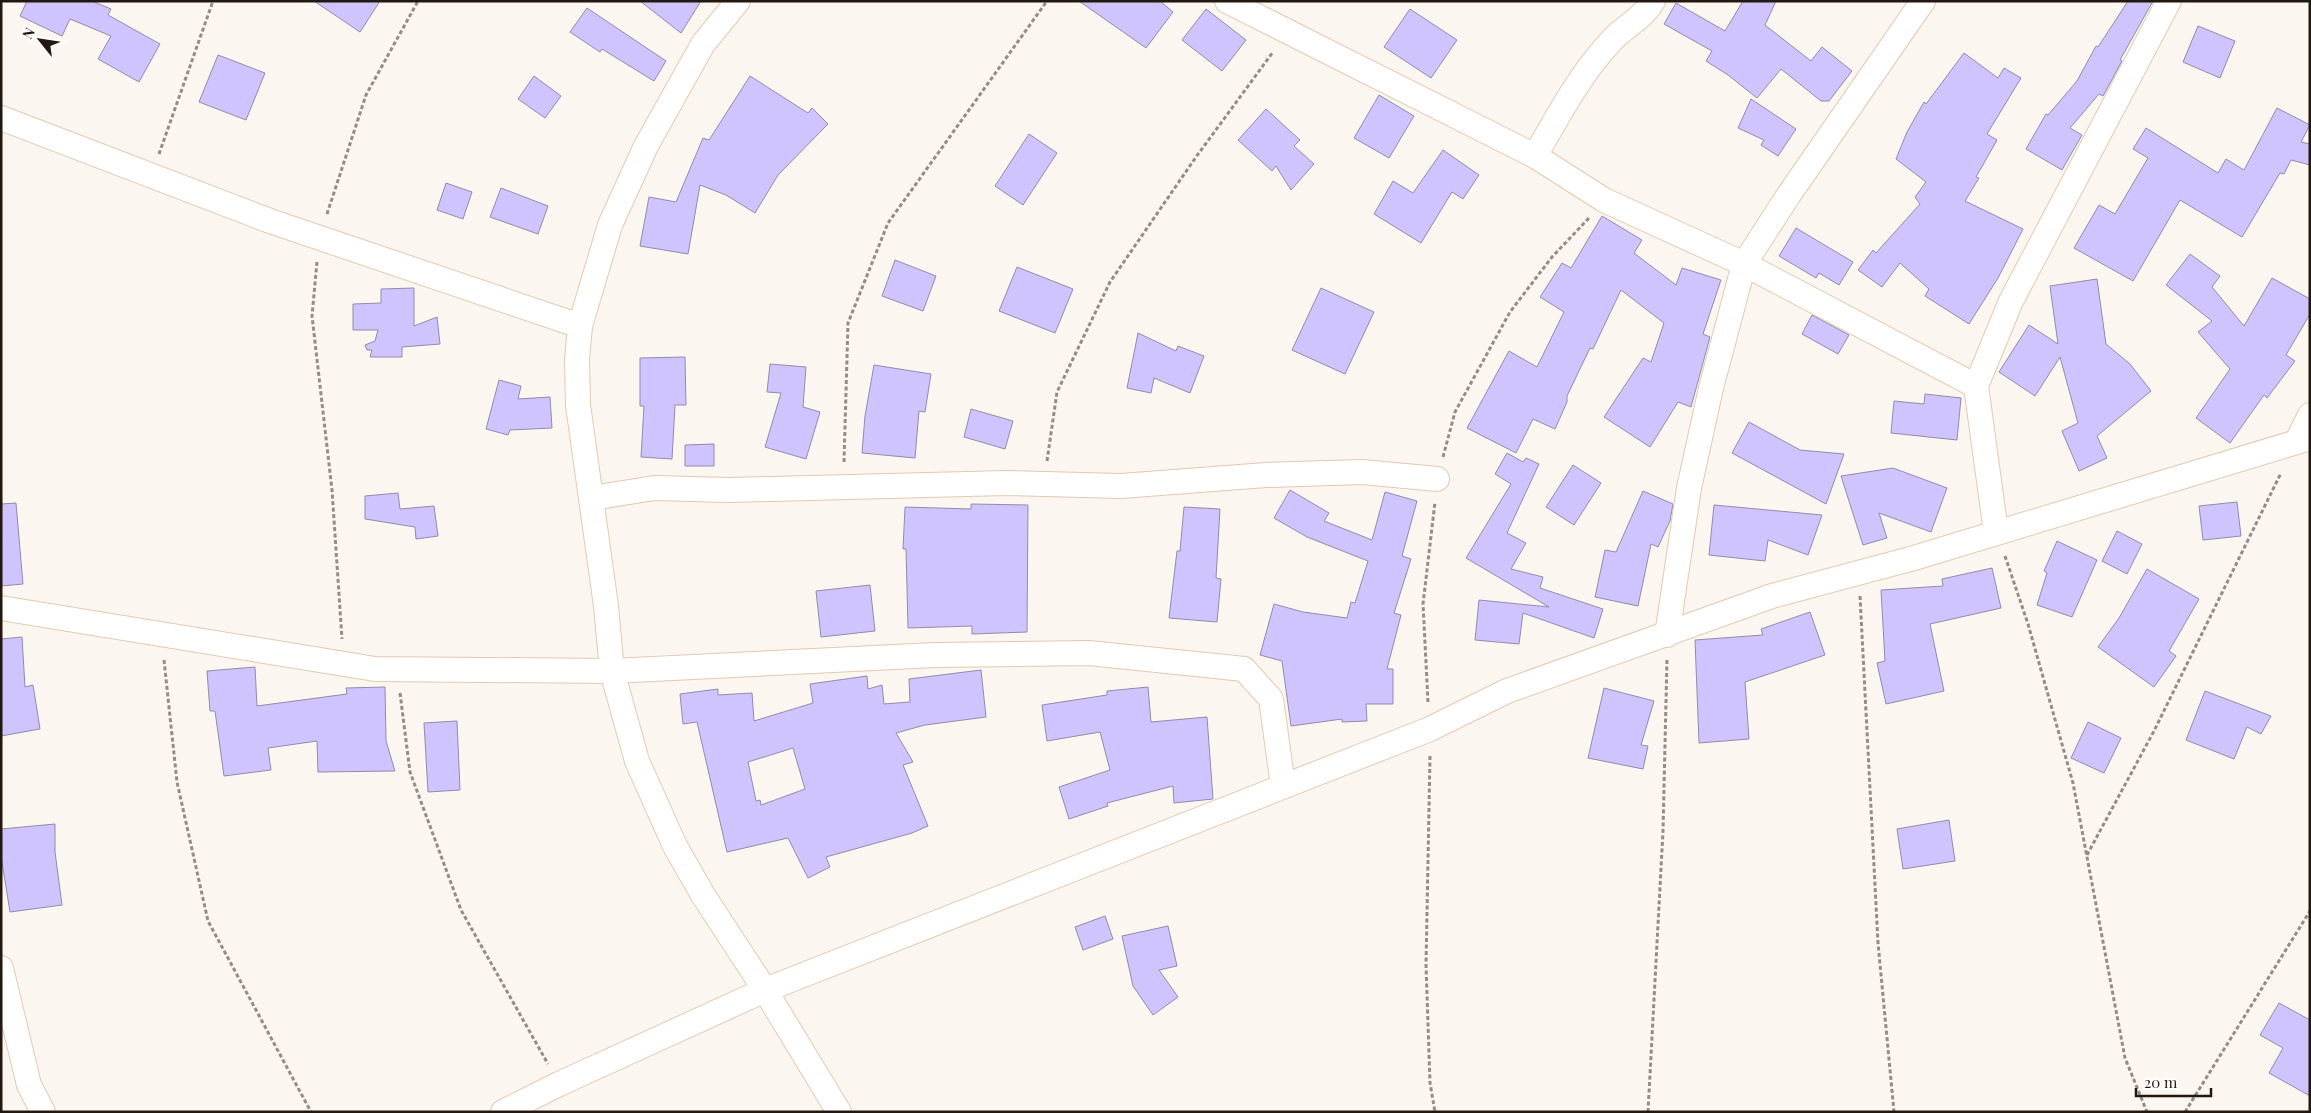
<svg xmlns="http://www.w3.org/2000/svg" width="2311" height="1113" font-family="'Playfair Display',serif">
  <style>
    .building { fill: #cfc4fe; stroke: #918bab; fill-rule: evenodd }
    .lines { fill: none; stroke-linecap: round; stroke-linejoin: round }
    .street-casing { stroke: #e4c9af; stroke-width: 26 }
    .path { stroke: #948c85; stroke-width: 3; stroke-dasharray: 4 2.5; stroke-linecap: butt }
    .street { stroke: #fff; stroke-width: 24 }
  </style>
  <rect width="100%" height="100%" fill="#fcf6f1"/>
  <g class="building">
    <path d="M 27,1 L 92,1 L 111,9 L 108,15 L 160,44 L 139,82 L 98,59 L 111,36 L 70,19 L 62,36 L 20,16 Z"/>
    <path d="M 314,1 L 380,1 L 360,32 Z"/>
    <path d="M 640,1 L 701,1 L 681,33 Z"/>
    <path d="M 1079,1 L 1160,1 L 1173,12 L 1146,48 Z"/>
    <path d="M 1743,1 L 1776,1 L 1765,25 L 1811,61 L 1822,47 L 1852,71 L 1829,101 L 1821,101 L 1781,69 L 1757,98 L 1728,75 L 1706,61 L 1712,51 L 1664,24 L 1676,3 L 1725,31 Z"/>
    <path d="M 2128,1 L 2153,1 L 2120,60 L 2122,61 L 2103,96 L 2099,94 L 2070,128 L 2082,135 L 2062,170 L 2026,149 L 2046,114 L 2048,115 L 2077,81 L 2096,46 L 2098,47 Z"/>
    <path d="M 587,8 L 666,61 L 654,81 L 602,49 L 600,52 L 570,32 Z"/>
    <path d="M 1206,9 L 1246,40 L 1222,71 L 1182,40 Z"/>
    <path d="M 1410,9 L 1457,40 L 1431,78 L 1384,47 Z"/>
    <path d="M 2198,26 L 2235,41 L 2220,78 L 2183,62 Z"/>
    <path d="M 1964,53 L 1998,78 L 2004,68 L 2021,78 L 1987,134 L 1997,140 L 1976,177 L 1979,178 L 1965,201 L 2023,229 L 1998,278 L 1969,324 L 1925,296 L 1929,289 L 1900,263 L 1882,287 L 1858,270 L 1873,250 L 1876,253 L 1920,204 L 1915,197 L 1926,182 L 1896,159 L 1907,132 L 1924,102 L 1926,104 Z"/>
    <path d="M 218,55 L 265,73 L 246,120 L 199,102 Z"/>
    <path d="M 534,76 L 561,96 L 545,118 L 518,99 Z"/>
    <path d="M 750,76 L 808,113 L 812,108 L 828,124 L 778,175 L 755,213 L 726,195 L 700,185 L 688,254 L 640,246 L 649,197 L 676,202 L 703,138 L 709,140 Z"/>
    <path d="M 1379,95 L 1414,116 L 1389,158 L 1354,138 Z"/>
    <path d="M 1751,99 L 1796,129 L 1778,156 L 1761,145 L 1764,140 L 1738,128 Z"/>
    <path d="M 2277,108 L 2310,125 L 2301,142 L 2310,144 L 2310,165 L 2291,160 L 2284,174 L 2280,173 L 2242,237 L 2180,200 L 2133,281 L 2074,248 L 2099,205 L 2115,214 L 2148,158 L 2133,149 L 2146,128 L 2218,173 L 2226,159 L 2244,170 Z"/>
    <path d="M 1266,109 L 1300,140 L 1294,146 L 1314,164 L 1291,190 L 1276,166 L 1272,171 L 1238,140 Z"/>
    <path d="M 1029,134 L 1057,153 L 1023,205 L 995,186 Z"/>
    <path d="M 1443,150 L 1479,175 L 1463,199 L 1452,192 L 1421,243 L 1374,214 L 1393,181 L 1413,193 Z"/>
    <path d="M 446,183 L 472,192 L 463,219 L 437,210 Z"/>
    <path d="M 501,188 L 548,206 L 538,234 L 490,217 Z"/>
    <path d="M 1602,216 L 1642,240 L 1634,253 L 1676,285 L 1682,268 L 1721,280 L 1703,334 L 1710,337 L 1691,407 L 1678,402 L 1650,447 L 1604,417 L 1643,358 L 1651,362 L 1664,323 L 1621,290 L 1593,349 L 1590,348 L 1567,396 L 1567,402 L 1555,429 L 1533,419 L 1516,453 L 1467,428 L 1509,351 L 1537,367 L 1564,312 L 1540,297 L 1562,263 L 1571,268 Z"/>
    <path d="M 1796,228 L 1853,262 L 1839,285 L 1819,273 L 1816,278 L 1779,256 Z"/>
    <path d="M 2190,254 L 2220,276 L 2212,287 L 2244,326 L 2272,278 L 2310,299 L 2310,314 L 2286,355 L 2295,361 L 2267,398 L 2264,395 L 2230,443 L 2196,418 L 2230,369 L 2198,332 L 2212,321 L 2166,285 Z"/>
    <path d="M 895,260 L 936,276 L 923,311 L 882,296 Z"/>
    <path d="M 1017,267 L 1073,289 L 1055,333 L 999,311 Z"/>
    <path d="M 2097,279 L 2106,344 L 2130,364 L 2151,391 L 2097,436 L 2107,458 L 2079,471 L 2062,431 L 2078,423 L 2060,357 L 2035,396 L 1999,372 L 2029,325 L 2058,344 L 2050,286 Z"/>
    <path d="M 414,288 L 414,326 L 437,317 L 440,344 L 402,347 L 402,357 L 370,357 L 372,350 L 367,350 L 365,345 L 375,341 L 378,330 L 353,330 L 353,304 L 381,303 L 381,289 Z"/>
    <path d="M 1321,288 L 1374,312 L 1345,374 L 1292,350 Z"/>
    <path d="M 1812,315 L 1849,335 L 1838,354 L 1802,334 Z"/>
    <path d="M 1138,333 L 1176,351 L 1178,346 L 1204,356 L 1190,393 L 1154,378 L 1151,393 L 1127,388 Z"/>
    <path d="M 685,357 L 686,405 L 675,405 L 672,459 L 641,457 L 644,406 L 640,406 L 640,358 Z"/>
    <path d="M 770,364 L 806,367 L 803,407 L 820,412 L 806,459 L 765,447 L 781,393 L 767,392 Z"/>
    <path d="M 874,365 L 931,374 L 925,412 L 919,411 L 915,458 L 862,453 L 865,416 Z"/>
    <path d="M 499,380 L 521,386 L 518,399 L 550,397 L 552,428 L 510,430 L 508,435 L 486,429 Z"/>
    <path d="M 1925,394 L 1961,398 L 1957,440 L 1891,433 L 1894,401 L 1924,404 Z"/>
    <path d="M 971,409 L 1013,421 L 1005,449 L 964,437 Z"/>
    <path d="M 1749,422 L 1800,450 L 1844,454 L 1826,504 L 1732,453 Z"/>
    <path d="M 714,444 L 714,466 L 685,466 L 685,445 Z"/>
    <path d="M 1507,453 L 1523,462 L 1526,458 L 1539,464 L 1507,533 L 1526,543 L 1511,569 L 1543,577 L 1540,588 L 1603,609 L 1594,638 L 1523,613 L 1519,644 L 1475,640 L 1479,600 L 1549,607 L 1466,558 L 1511,484 L 1495,474 Z"/>
    <path d="M 1573,465 L 1601,483 L 1574,525 L 1546,507 Z"/>
    <path d="M 1893,468 L 1947,488 L 1931,532 L 1879,513 L 1887,538 L 1863,545 L 1841,476 Z"/>
    <path d="M 1290,490 L 1329,513 L 1324,521 L 1372,540 L 1385,492 L 1417,501 L 1402,556 L 1411,559 L 1394,613 L 1401,615 L 1387,669 L 1393,669 L 1393,704 L 1366,704 L 1367,721 L 1342,722 L 1342,719 L 1291,726 L 1282,661 L 1260,655 L 1274,604 L 1303,612 L 1347,618 L 1351,602 L 1355,603 L 1368,561 L 1307,537 L 1274,518 Z"/>
    <path d="M 1643,491 L 1673,504 L 1670,521 L 1658,547 L 1651,544 L 1638,606 L 1595,597 L 1605,550 L 1616,552 Z"/>
    <path d="M 398,493 L 400,509 L 434,506 L 438,536 L 416,539 L 415,527 L 365,519 L 365,496 Z"/>
    <path d="M 2237,502 L 2241,536 L 2203,540 L 2199,506 Z"/>
    <path d="M 16,503 L 23,584 L 1,586 L 1,504 Z"/>
    <path d="M 971,504 L 1028,505 L 1027,632 L 972,634 L 972,626 L 908,628 L 906,549 L 903,549 L 905,507 L 971,509 Z"/>
    <path d="M 1714,505 L 1822,515 L 1808,555 L 1768,540 L 1765,561 L 1709,555 Z"/>
    <path d="M 1184,507 L 1220,509 L 1216,578 L 1221,579 L 1217,622 L 1169,618 L 1177,551 L 1180,551 Z"/>
    <path d="M 2117,531 L 2142,544 L 2127,574 L 2102,561 Z"/>
    <path d="M 2057,541 L 2097,560 L 2072,617 L 2037,605 L 2047,573 L 2044,571 Z"/>
    <path d="M 1992,568 L 2001,608 L 1930,624 L 1944,691 L 1886,704 L 1877,663 L 1885,661 L 1881,590 L 1943,586 L 1942,579 Z"/>
    <path d="M 2147,569 L 2199,599 L 2169,651 L 2176,656 L 2154,687 L 2098,647 L 2119,618 Z"/>
    <path d="M 870,585 L 875,631 L 821,637 L 816,591 Z"/>
    <path d="M 1810,612 L 1825,655 L 1745,682 L 1749,739 L 1699,743 L 1695,640 L 1763,635 L 1761,629 Z"/>
    <path d="M 22,637 L 25,687 L 33,685 L 40,729 L 1,736 L 1,639 Z"/>
    <path d="M 255,667 L 257,706 L 347,694 L 346,688 L 385,687 L 386,741 L 395,771 L 318,772 L 317,741 L 268,748 L 271,770 L 224,776 L 215,711 L 210,711 L 207,671 Z"/>
    <path d="M 981,670 L 986,717 L 925,725 L 896,733 L 913,762 L 903,765 L 928,826 L 912,833 L 826,857 L 830,867 L 808,878 L 788,838 L 727,852 L 697,722 L 683,724 L 680,694 L 718,689 L 718,695 L 752,693 L 754,721 L 813,703 L 810,684 L 867,676 L 868,689 L 882,685 L 884,704 L 910,702 L 909,679 ZM 793,748 L 805,789 L 761,805 L 760,800 L 756,801 L 748,762 Z"/>
    <path d="M 1148,687 L 1151,722 L 1207,717 L 1213,799 L 1174,803 L 1173,786 L 1107,803 L 1108,806 L 1069,819 L 1059,787 L 1110,770 L 1100,732 L 1047,741 L 1042,705 L 1107,695 L 1107,691 Z"/>
    <path d="M 1604,688 L 1654,701 L 1641,745 L 1648,746 L 1643,769 L 1588,758 Z"/>
    <path d="M 2205,691 L 2271,716 L 2261,734 L 2247,727 L 2234,759 L 2186,740 Z"/>
    <path d="M 457,721 L 460,790 L 428,792 L 424,723 Z"/>
    <path d="M 2088,722 L 2121,738 L 2104,773 L 2071,758 Z"/>
    <path d="M 1949,820 L 1955,861 L 1903,869 L 1897,829 Z"/>
    <path d="M 55,824 L 55,852 L 62,905 L 10,912 L 1,856 L 1,829 Z"/>
    <path d="M 1105,916 L 1113,939 L 1083,950 L 1075,927 Z"/>
    <path d="M 1168,926 L 1177,966 L 1159,970 L 1178,997 L 1153,1015 L 1133,986 L 1122,936 Z"/>
    <path d="M 2279,1003 L 2310,1020 L 2310,1096 L 2269,1073 L 2283,1048 L 2260,1035 Z"/>
  </g>
  <g class="lines">
    <g class="street-casing">
      <g id="street">
        <path d="M 738,1 L 703,44 L 646,146 L 610,225 L 580,326 L 577,360 L 578,405 L 606,606 L 612,671 L 637,761 L 675,846 L 703,895 L 765,990 L 839,1112"/>
        <path d="M 1227,1 L 1535,156 L 1604,200 L 1744,264 L 1976,386"/>
        <path d="M 1,118 L 270,221 L 580,326"/>
        <path d="M 1535,156 C 1558,116 1581,72 1614,38 C 1627,25 1644,17 1653,1"/>
        <path d="M 2297,441 L 2310,415"/>
        <path d="M 592,498 L 654,488 L 729,490 L 1006,483 L 1121,486 L 1266,475 L 1362,472 L 1437,479"/>
        <path d="M 1996,532 L 1976,386 L 2011,301 L 2169,1"/>
        <path d="M 1,608 L 375,669 L 612,671 L 935,655 L 1089,653 L 1244,669 L 1271,699 L 1283,786"/>
        <path d="M 1667,635 L 1689,488 L 1711,388 L 1744,264 L 1788,196 L 1923,1"/>
        <path d="M 1,968 L 29,1085 L 43,1112"/>
        <path d="M 503,1112 L 559,1084 L 765,990 L 1430,729 L 1507,691 L 1772,596 L 1914,558 L 2310,438"/>
      </g>
    </g>
    <g class="path">
      <path d="M 159,154 L 213,1"/>
      <path d="M 327,214 L 366,95 L 418,1"/>
      <path d="M 317,262 L 312,316 L 332,490 L 342,639"/>
      <path d="M 1443,457 L 1455,412 L 1510,312 L 1552,257 L 1589,218"/>
      <path d="M 1047,461 L 1057,392 L 1110,282 L 1196,157 L 1273,52"/>
      <path d="M 844,462 L 848,323 L 888,223 L 1047,1"/>
      <path d="M 2005,556 L 2028,624 L 2073,783 L 2125,1058 L 2147,1112"/>
      <path d="M 1860,596 L 1878,943 L 1894,1112"/>
      <path d="M 164,660 L 177,782 L 208,921 L 311,1112"/>
      <path d="M 400,693 L 410,772 L 461,910 L 548,1064"/>
      <path d="M 1428,702 L 1423,604 L 1435,502"/>
      <path d="M 1430,756 L 1426,965 L 1430,1083 L 1435,1112"/>
      <path d="M 2087,855 L 2154,731 L 2281,473"/>
      <path d="M 1648,1112 L 1663,831 L 1667,658"/>
      <path d="M 2185,1112 L 2310,911"/>
    </g>
    <use href="#street" class="street"/>
  </g>
  <rect width="2311" height="1113" fill="none" stroke="#22180f" stroke-width="5"/>
  <g transform="translate(40 40) rotate(300)" stroke="#ffffff" stroke-width="4" paint-order="stroke">
  <path d="M0-4L9 19L0 12L-9 19Z" fill="#22180f"/>
  <text y="-8" font-size="14" font-weight="bold" text-anchor="middle" fill="#22180f">N</text>
  </g>
  <path d="M2136 1088v8h75v-8" fill="none" stroke="#22180f" stroke-width="2.5"/>
  <text x="2144" y="1088" font-size="15" fill="#22180f" stroke="#ffffff" stroke-width="4" paint-order="stroke">20 m</text>
</svg>
